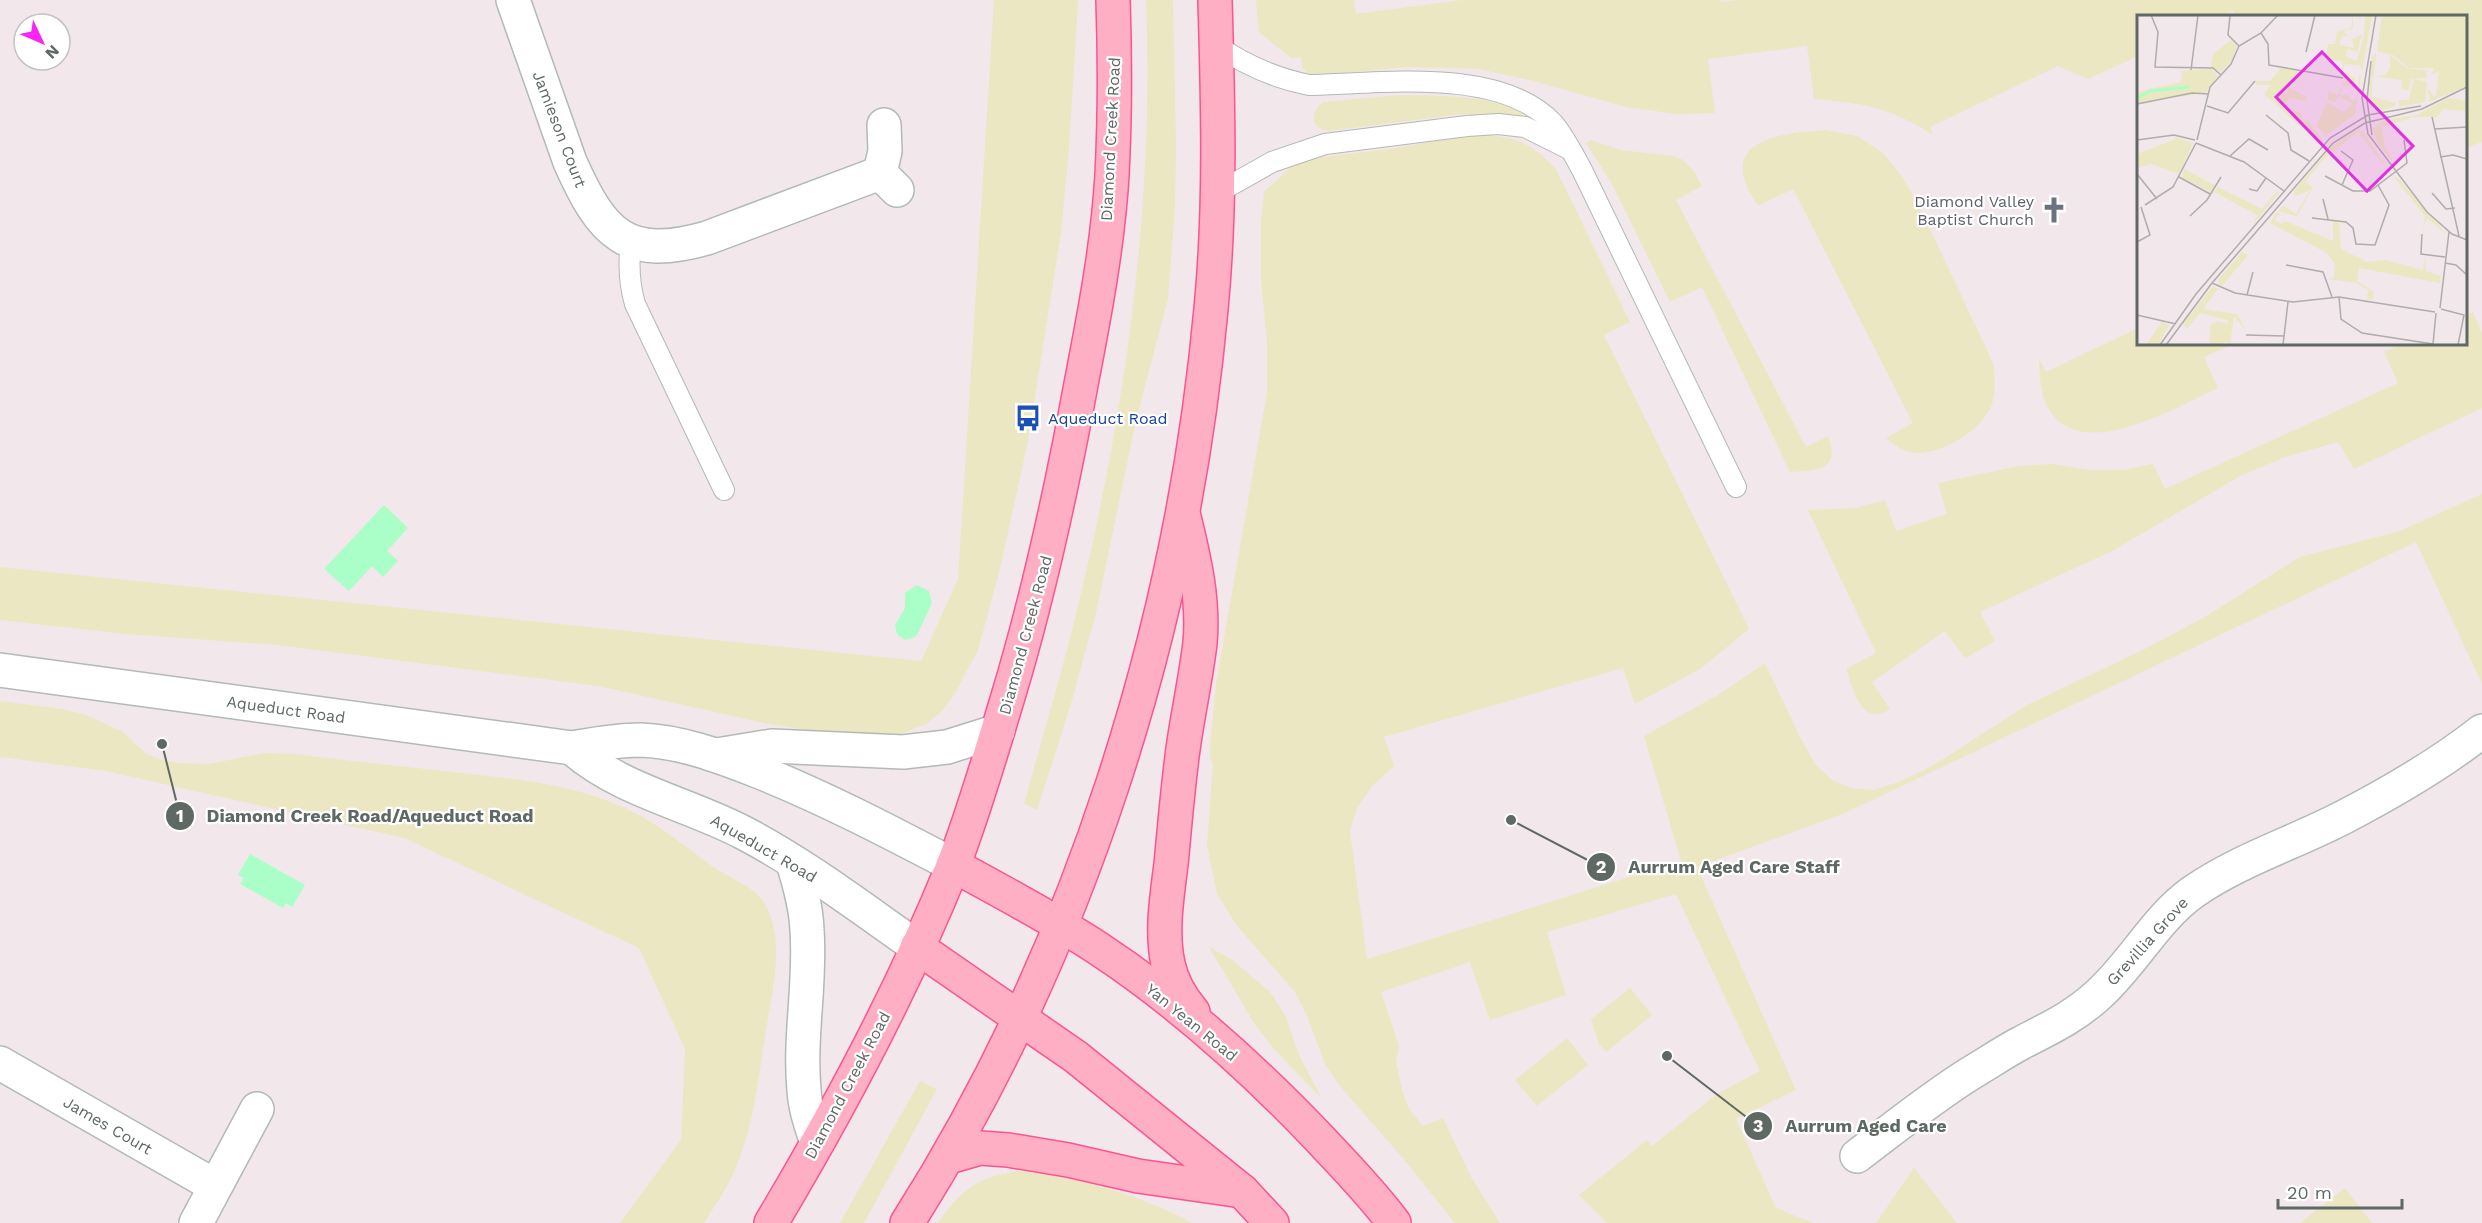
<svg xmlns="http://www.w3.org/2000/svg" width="2482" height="1223" font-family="'Work Sans',sans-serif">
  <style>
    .green { fill: #ebe7c2 }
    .water { fill: #aaffc8 }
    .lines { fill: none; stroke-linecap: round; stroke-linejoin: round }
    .service-casing { stroke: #b2bab6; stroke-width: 22 }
    .minor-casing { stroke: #b2bab6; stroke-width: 36 }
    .secondary-casing { stroke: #b1bbb6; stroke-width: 36 }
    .primary-casing { stroke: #fe5392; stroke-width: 36 }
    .service { stroke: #fff; stroke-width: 20 }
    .minor { stroke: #fff; stroke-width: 33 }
    .secondary { stroke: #fff; stroke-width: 33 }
    .primary { stroke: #ffafc3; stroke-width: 33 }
    .labels { text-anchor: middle; stroke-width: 4.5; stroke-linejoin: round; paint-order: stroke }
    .street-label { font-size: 16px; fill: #5e6963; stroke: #fff }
    .worship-label { font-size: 16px; fill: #5b616d; stroke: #fff; text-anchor: end }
    .transit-label { font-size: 16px; fill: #164399; stroke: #fff; text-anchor: start }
    .inset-river { fill: none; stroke: #aaffc8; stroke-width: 3 }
    .inset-road { fill: none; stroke: #aeadac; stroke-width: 1.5 }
    .view { fill: #e12fe2; fill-opacity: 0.15; stroke: #e12fe2; stroke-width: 3 }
    .inset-edge { fill: none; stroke: #5e6963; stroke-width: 3 }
    .leader { fill: none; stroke: #5e6963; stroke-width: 2 }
    .callout-dot { fill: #5e6963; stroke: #fff; stroke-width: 2 }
    .mark-label { font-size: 18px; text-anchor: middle; font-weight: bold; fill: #fff }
    .callout-label { font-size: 18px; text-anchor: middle; font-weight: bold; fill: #5e6963; stroke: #fff; stroke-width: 4.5; stroke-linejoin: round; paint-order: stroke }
  </style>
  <rect width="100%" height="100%" fill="#f2e7ea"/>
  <g class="green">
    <path d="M 994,0 L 1078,0 L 1069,148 L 1061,233 L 1028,441 L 1000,569 L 978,650 L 954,695 L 941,712 L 926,724 L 895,736 L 826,733 L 764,723 L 598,686 L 278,645 L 126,634 L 0,620 L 0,567 L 921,661 L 958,579 Z"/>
    <path d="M 1146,0 L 1173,0 L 1176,147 L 1175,206 L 1168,299 L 1136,420 L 1096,613 L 1070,707 L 1037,810 L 1024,804 C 1044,731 1066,659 1083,585 C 1128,394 1154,197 1146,0 Z"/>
    <path d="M 1256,0 L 1354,0 L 1356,14 L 1462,0 L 1720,0 L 1721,2 L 1739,0 L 2482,0 L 2482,143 L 2481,142 L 2466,148 L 2466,16 L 2236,16 L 2233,11 L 2220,16 L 2138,16 L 2138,56 L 2088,79 L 2058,66 L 1930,127 L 1933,135 C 1892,108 1863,103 1814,99 L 1807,46 L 1708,59 L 1715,113 L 1676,114 L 1626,107 L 1530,80 L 1479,69 L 1407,67 L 1309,76 L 1302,67 L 1301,57 L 1291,58 L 1259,32 Z"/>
    <path d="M 1399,95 C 1423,95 1511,95 1524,116 L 1522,118 L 1462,114 L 1328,131 C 1310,128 1310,112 1323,102 Z"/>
    <path d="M 1826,130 L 1857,136 L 1883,153 L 1903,178 L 1921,210 L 1993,363 C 1995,378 1997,394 1990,409 C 1977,433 1942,454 1915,453 C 1903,452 1894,445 1886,438 L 1913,423 L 1793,189 L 1758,206 C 1754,198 1747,190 1745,181 C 1730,134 1796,133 1826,130 Z"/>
    <path d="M 1471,134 C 1513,137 1526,138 1556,169 L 1630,322 L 1604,335 L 1749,629 L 1700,669 L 1635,704 L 1623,668 L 1384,737 L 1394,766 L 1373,785 L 1357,808 L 1350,831 L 1367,959 L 1681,861 L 1644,736 L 1718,695 L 1765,663 L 1801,739 L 1815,764 L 1832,780 L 1851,788 L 1873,790 L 1899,782 L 1934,765 L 2027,705 L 2147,648 L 2205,617 L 2300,557 L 2400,531 L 2482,494 L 2482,684 L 2416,542 L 1845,813 L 1697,867 L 1796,1090 L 1736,1119 L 1776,1208 L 1813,1223 L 1607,1223 L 1579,1195 L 1647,1140 L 1652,1146 L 1717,1094 L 1760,1071 L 1676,894 L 1547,932 L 1566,995 L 1490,1020 L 1470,962 L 1381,992 L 1399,1046 L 1396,1061 L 1402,1090 L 1409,1109 L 1423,1126 L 1443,1118 L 1471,1177 L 1500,1223 L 1455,1223 L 1407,1163 L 1339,1085 L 1325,1064 L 1307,1016 L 1295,992 L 1237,926 L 1217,894 L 1207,845 L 1213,764 L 1210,757 L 1210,746 L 1216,684 L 1267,392 L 1267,342 L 1261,281 L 1261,220 L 1264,192 L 1293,165 L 1307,159 L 1403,147 Z"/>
    <path d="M 1591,140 L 1621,150 L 1673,156 L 1683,160 L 1693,170 L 1702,186 L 1676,200 L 1806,447 L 1828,436 C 1841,471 1817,470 1790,472 L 1702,287 L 1670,302 L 1612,184 L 1586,143 Z"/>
    <path d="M 2473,312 L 2482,333 L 2482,408 L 2354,469 L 2338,442 L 2285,457 L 2242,475 L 2112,551 L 1980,612 L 1995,641 L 1965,658 L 1945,631 L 1872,682 L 1890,709 C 1861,728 1854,690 1846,669 L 1876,653 L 1808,510 L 1856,508 L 1885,500 L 1896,531 L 1947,514 L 1938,483 L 2019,466 L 2052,464 L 2090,470 L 2124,470 L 2153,464 L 2165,489 L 2398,383 L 2384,352 L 2402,344 L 2466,344 L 2466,315 Z"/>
    <path d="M 2138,328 L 2138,344 L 2234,344 L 2204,357 L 2218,388 C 2175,407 2077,468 2046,404 C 2040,390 2040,374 2039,359 L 2046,372 Z"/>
    <path d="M 0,701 L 62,709 L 86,715 L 123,732 L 145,753 L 159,759 L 178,763 L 208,764 L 265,753 L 295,754 C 351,761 406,767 462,773 C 518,779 574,785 625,808 C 658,823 684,846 712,866 C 731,880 758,886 768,910 C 785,948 771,996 765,1036 C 758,1082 753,1129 734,1172 C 726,1190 714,1207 704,1223 L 620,1223 L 681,1140 L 685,1049 L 639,948 L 404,838 L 106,771 L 0,757 Z"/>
    <path d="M 1209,947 L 1231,959 L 1271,993 L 1286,1017 L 1299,1055 L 1322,1099 L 1274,1049 L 1254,1023 Z"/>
    <path d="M 1630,988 L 1652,1015 L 1606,1052 L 1599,1044 L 1591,1019 Z"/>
    <path d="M 1567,1038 L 1588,1065 L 1537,1106 L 1515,1080 Z"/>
    <path d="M 920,1081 L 937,1089 L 864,1223 L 840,1223 Z"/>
    <path d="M 1914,1168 L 1957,1223 L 1876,1223 Z"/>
    <path d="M 1019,1171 C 1078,1177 1141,1195 1192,1223 L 938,1223 C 961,1189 979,1176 1019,1171 Z"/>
    <path d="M 2345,1188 L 2372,1223 L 2300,1223 Z"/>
  </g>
  <g class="water">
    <path d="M 384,505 L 408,528 L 387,551 L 398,561 L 383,577 L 372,566 L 349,591 L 324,569 Z"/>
    <path d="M 917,585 L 929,591 L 932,603 L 918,633 L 915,637 L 905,640 L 897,634 L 895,625 L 905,608 L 905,593 Z"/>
    <path d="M 250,854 L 305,885 L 292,907 L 286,903 L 283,908 L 240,884 L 244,878 L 238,875 Z"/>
  </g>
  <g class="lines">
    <g class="service-casing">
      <g id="service">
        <path d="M 1216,45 C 1245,65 1274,78 1309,85 C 1380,84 1499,66 1553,123 C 1565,137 1573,154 1582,170 L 1736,487"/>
        <path d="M 1217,193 L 1272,162 L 1325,144 L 1467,126 L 1498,124 L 1525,127 L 1567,148"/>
        <path d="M 631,243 C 628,265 629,283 635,304 L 724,490"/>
      </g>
    </g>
    <g class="minor-casing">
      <g id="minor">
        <path d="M 513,0 L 570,162 C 602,234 626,261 707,238 L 880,173"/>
        <path d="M 884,125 L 885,151 L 880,173 L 897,190"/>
        <path d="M 0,1063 L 215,1186"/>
        <path d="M 1857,1156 C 1894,1128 1931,1098 1971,1073 C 1988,1063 2004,1052 2021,1043 C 2050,1028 2074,1017 2098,995 C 2133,964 2155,919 2193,892 C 2239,860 2294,843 2344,817 C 2392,792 2439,765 2482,731"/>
        <path d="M 196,1223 L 257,1109"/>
      </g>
    </g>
    <g class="secondary-casing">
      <g id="secondary">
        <path d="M 0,670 L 572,748 C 595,744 617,740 640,740 C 679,741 719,756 755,770 C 823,797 888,831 953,865"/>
        <path d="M 572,748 C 621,791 687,803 744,833 C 805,865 861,908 917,947"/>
        <path d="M 717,755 L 772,746 L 903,752 L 947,747 L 998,731"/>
        <path d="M 793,863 C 800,885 806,906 807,930 C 811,983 799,1036 804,1090 C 805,1108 811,1125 817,1143"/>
      </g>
    </g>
    <g class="primary-casing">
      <g id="primary">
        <path d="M 1184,517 C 1194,558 1204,600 1200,643 C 1196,676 1189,709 1184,742 C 1178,783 1175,824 1171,864 C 1167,897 1161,931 1168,964 C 1172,983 1181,998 1193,1012"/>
        <path d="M 953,865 C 1002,892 1052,918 1099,949 C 1178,1001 1254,1070 1319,1138 C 1344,1165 1372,1193 1394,1223"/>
        <path d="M 917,947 L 1076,1057 L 1242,1191 L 1272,1223"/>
        <path d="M 949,1157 L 980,1148 L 1008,1150 L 1068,1160 L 1138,1176 L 1242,1191"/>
        <path d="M 771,1223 C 839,1109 903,989 953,866 C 974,812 990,756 1007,700 C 1039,595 1062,488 1082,379 C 1095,312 1108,243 1112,175 C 1115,117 1115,58 1113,0"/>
        <path d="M 907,1223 C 1079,953 1182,627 1211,309 C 1221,206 1218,103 1215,0"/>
      </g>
    </g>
    <use href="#service" class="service"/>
    <use href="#minor" class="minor"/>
    <use href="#secondary" class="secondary"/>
    <use href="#primary" class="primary"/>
  </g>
  <defs>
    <g id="church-bare" transform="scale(2.07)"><path d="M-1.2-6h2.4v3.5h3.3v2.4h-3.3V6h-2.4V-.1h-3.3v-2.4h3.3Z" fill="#6b7280" stroke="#fff" stroke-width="2.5" paint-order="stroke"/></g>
    <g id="bus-bare" transform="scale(2.07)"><path d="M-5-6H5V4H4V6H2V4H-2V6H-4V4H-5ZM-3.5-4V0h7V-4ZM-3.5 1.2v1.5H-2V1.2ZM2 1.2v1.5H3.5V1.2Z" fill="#1a4fb4" stroke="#fff" stroke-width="2.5" paint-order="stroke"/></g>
  </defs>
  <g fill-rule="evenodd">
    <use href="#church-bare" x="2054" y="210"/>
    <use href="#bus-bare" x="1028" y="418"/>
  </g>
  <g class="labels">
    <g class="street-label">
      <text transform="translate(560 129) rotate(69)" y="6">Jamieson Court</text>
      <text transform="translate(1110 139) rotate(-87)" y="6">Diamond Creek Road</text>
      <text transform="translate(1025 635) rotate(-75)" y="6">Diamond Creek Road</text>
      <text transform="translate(286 709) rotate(8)" y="6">Aqueduct Road</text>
      <text transform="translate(764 848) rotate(30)" y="6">Aqueduct Road</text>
      <text transform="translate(2147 941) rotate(-48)" y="6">Grevillia Grove</text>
      <text transform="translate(1192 1022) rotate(39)" y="6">Yan Yean Road</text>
      <text transform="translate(847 1085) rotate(-62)" y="6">Diamond Creek Road</text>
      <text transform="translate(108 1125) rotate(30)" y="6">James Court</text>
    </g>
    <g class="worship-label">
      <text x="2034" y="207">Diamond Valley<tspan x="2034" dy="18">Baptist Church</tspan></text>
    </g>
    <g class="transit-label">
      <text x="1048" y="424">Aqueduct Road</text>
    </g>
  </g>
  <g transform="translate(2137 15)">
    <rect width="330" height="330" fill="#f2e7ea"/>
    <path d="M 216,0 L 216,14 L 206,16 L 211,22 L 206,20 L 202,30 L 217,33 L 215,24 L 225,19 L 220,37 L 211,34 L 208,41 L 220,46 L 227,20 L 228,0 L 235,0 L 225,57 L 223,50 L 207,49 L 206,56 L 218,63 L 217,72 L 206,70 L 203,80 L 210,80 L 217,87 L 220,82 L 222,61 L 224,61 L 218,99 L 189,121 L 179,111 L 190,87 L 207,97 L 216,89 L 201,81 L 198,87 L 191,85 L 191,76 L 155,63 L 145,76 L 150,79 L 151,72 L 170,82 L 169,86 L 152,83 L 149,91 L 164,98 L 166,106 L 171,107 L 185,124 L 183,129 L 127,79 L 134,70 L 119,70 L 119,66 L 133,66 L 144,53 L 165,56 L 162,65 L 201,80 L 206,68 L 211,64 L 204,61 L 206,46 L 189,44 L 191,29 L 198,29 L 200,17 L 214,13 ZM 245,0 L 330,0 L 330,71 L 292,87 L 293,79 L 291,78 L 292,73 L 296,81 L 299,80 L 302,56 L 294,60 L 297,53 L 272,53 L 256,40 L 240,36 ZM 94,25 L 100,32 L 93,48 L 84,57 L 74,53 L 76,39 ZM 239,38 L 237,61 L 248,60 L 253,53 L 253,40 L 270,53 L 290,56 L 289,63 L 274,64 L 272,75 L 264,74 L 265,65 L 235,61 L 235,82 L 259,88 L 257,92 L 241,96 L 232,82 L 235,42 ZM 75,54 L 81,61 L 68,78 L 0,88 L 0,77 L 44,67 L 45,56 ZM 277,64 L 290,67 L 288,87 L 262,92 L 262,85 L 272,85 ZM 311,83 L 330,86 L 330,96 L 306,94 L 300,102 L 277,102 L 245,112 L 247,130 L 260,153 L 239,126 L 236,114 L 248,105 L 280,100 ZM 220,115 L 226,116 L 254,159 L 221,117 L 185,146 L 168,167 L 176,172 L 160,201 L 144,197 L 142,195 L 147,191 L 159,199 L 173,175 L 158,181 L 157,176 L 196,130 ZM 35,121 L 56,128 L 42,159 L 14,149 L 0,153 L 0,139 L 39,124 ZM 47,154 L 79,171 L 73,177 L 45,162 ZM 255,160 L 263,165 L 310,220 L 290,203 L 285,217 L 288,201 ZM 81,172 L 125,194 L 141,175 L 142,178 L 117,208 L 120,200 L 77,177 ZM 140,197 L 143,199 L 137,205 L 145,209 L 148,206 L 196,226 L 196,206 L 202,207 L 204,234 L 230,247 L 248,245 L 286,255 L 288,241 L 289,256 L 304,261 L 303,268 L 222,253 L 220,266 L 237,277 L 235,285 L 230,284 L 231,275 L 220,268 L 192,264 L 197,262 L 198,249 L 190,238 L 133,208 ZM 105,237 L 111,240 L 85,271 L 81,269 L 81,265 ZM 76,271 L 81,274 L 66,294 L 100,299 L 110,317 L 97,301 L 93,330 L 88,326 L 86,330 L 73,330 L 73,310 L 81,306 L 90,309 L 91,305 L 63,298 L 50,314 L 46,309 ZM 25,306 L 32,311 L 21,330 L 9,330 Z" fill="#ebe7c2"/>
    <path class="inset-river" d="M 0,83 L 14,76 L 52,72"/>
    <path class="inset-road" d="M 14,0 L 21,17 L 18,52 L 76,53 L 84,60M 239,0 L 225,83 L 231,119 L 290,197 L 315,219 L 330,225M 93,1 L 91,20 L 102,31M 124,18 L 131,29 L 132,50 L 206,63M 169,37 L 178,0M 234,46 L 230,85 L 235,120M 54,55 L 61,0M 0,89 L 55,78 L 72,79M 70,91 L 91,98 L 118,66M 129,100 L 151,118 L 154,135 L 172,146M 295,102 L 322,221M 298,114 L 330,112M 0,125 L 37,120 L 58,125M 60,125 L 73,72 L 94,49 L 102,31 L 124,18 L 141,0M 59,128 L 107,147 L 147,176M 204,136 L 216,145 L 205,170M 93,141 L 112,124 L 131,135M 303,142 L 316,140 L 330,144M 0,159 L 20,184M 188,161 L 216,176 L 233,176 L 270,148 L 267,125M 42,162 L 73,179M 112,174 L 120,176 L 129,163M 295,178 L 309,194 L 318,193M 186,184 L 191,204M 8,190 L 36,172 L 59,128M 53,201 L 70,185 L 84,162M 175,203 L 209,207 L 216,213 L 219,229 L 238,230 L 252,190 L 241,170M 285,219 L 284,239 L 308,242M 0,227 L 13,220 L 4,192M 308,248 L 319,250 L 330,260M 149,250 L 186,257 L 195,282M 75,268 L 98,278 L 156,287 L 202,282 L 298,297M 110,280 L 116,257M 202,282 L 204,304 L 225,318 L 296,329M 303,293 L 312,217M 304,294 L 327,300 L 321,330M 0,300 L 39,309M 109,320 L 147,321M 296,329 L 299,298M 23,330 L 59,279 L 193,123 L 231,100 L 284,91M 29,330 L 75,268 L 196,128 L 228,108 L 285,94 L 330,72M 146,330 L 151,287"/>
    <path class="view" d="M 185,37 L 276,131 L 230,176 L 139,82 Z"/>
    <rect width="330" height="330" class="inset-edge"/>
  </g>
  <path class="leader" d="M162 744L180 816M1511 820L1601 867M1667 1056L1758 1126"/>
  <g class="callout-dot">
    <circle cx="162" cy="744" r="6"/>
    <circle cx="1511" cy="820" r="6"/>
    <circle cx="1667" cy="1056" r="6"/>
    <circle cx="180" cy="816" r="15"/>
    <circle cx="1601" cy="867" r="15"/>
    <circle cx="1758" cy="1126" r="15"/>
  </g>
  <g class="mark-label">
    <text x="180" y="822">1</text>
    <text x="1601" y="873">2</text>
    <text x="1758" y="1132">3</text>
  </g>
  <g class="callout-label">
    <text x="370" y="822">Diamond Creek Road/Aqueduct Road</text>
    <text x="1734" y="873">Aurrum Aged Care Staff</text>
    <text x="1866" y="1132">Aurrum Aged Care</text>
  </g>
  <g transform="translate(42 42) rotate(134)"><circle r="28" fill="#ffffff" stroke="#bfc3c1" stroke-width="1.5"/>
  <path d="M0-4.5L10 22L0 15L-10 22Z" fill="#f825f9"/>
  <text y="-9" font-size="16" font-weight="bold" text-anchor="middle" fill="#5e6963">N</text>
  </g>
  <path d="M2278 1199v9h124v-9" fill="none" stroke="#5e6963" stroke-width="3"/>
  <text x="2287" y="1199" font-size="18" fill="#5e6963" stroke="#ffffff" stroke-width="4.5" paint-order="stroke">20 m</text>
</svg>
